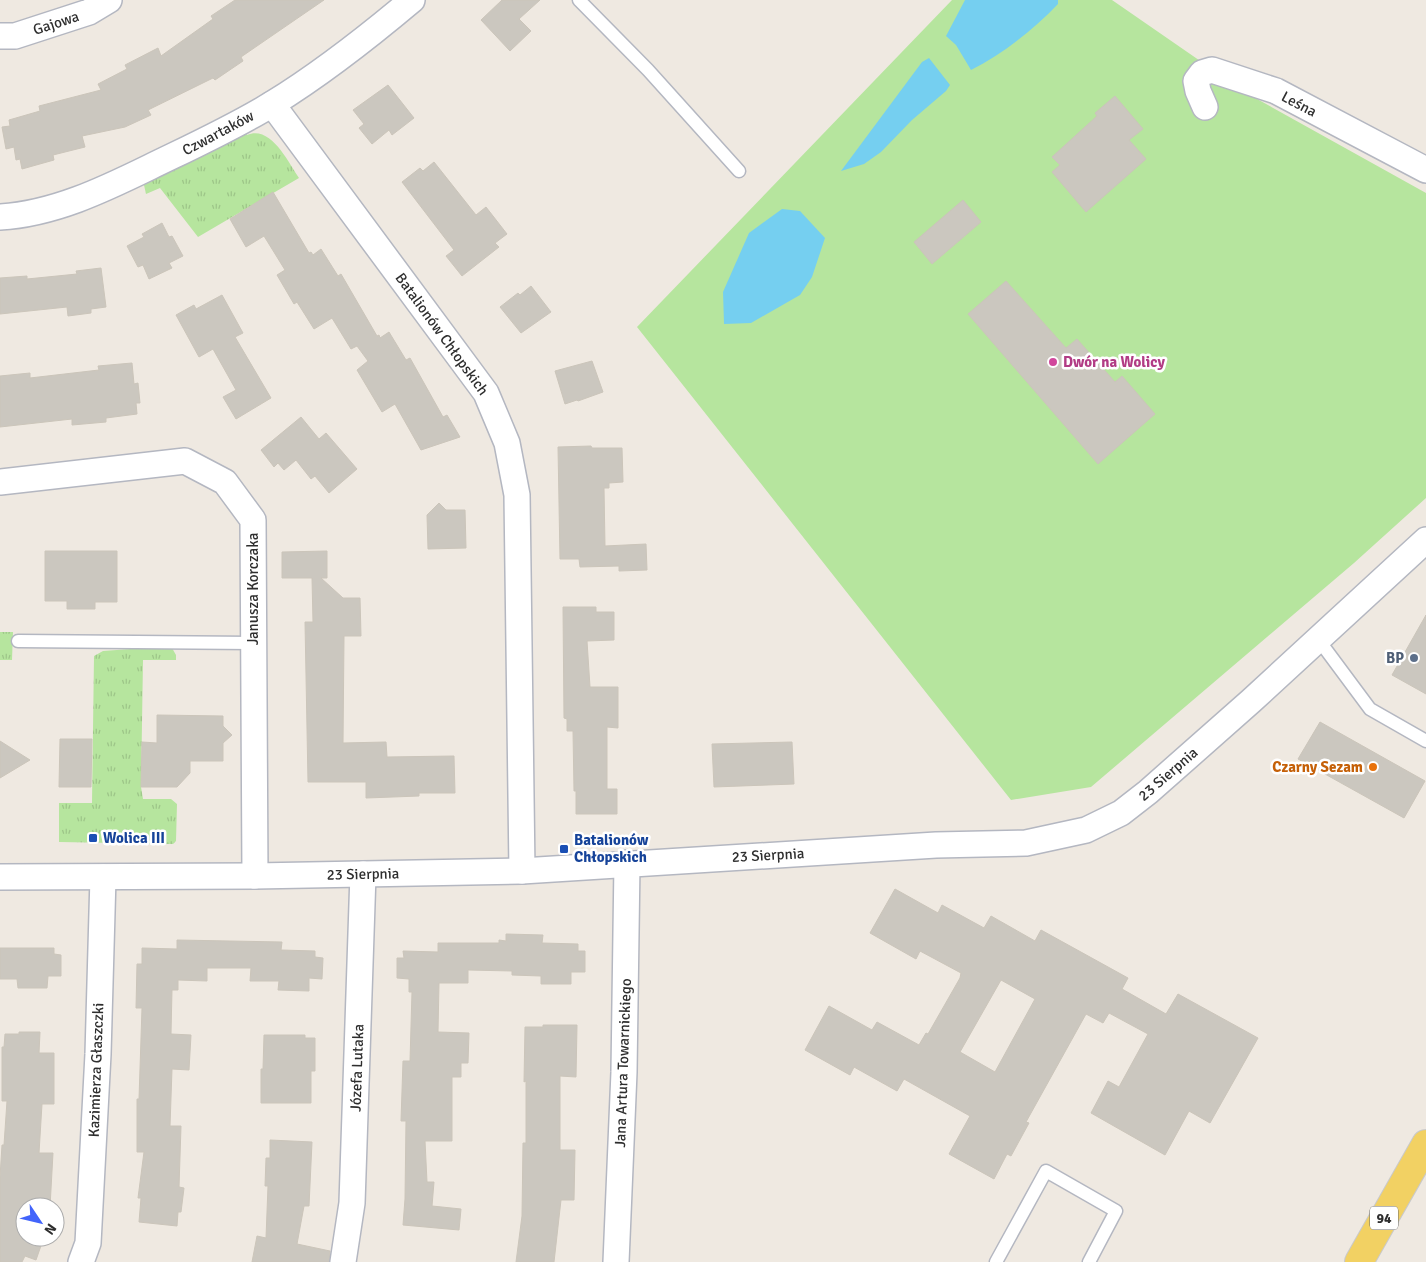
<svg xmlns="http://www.w3.org/2000/svg" width="1426" height="1262" font-family="Signika,sans-serif">
  <style>
    .grass { fill: url(#grass-tufts) }
    .park { fill: #b6e59e }
    .water { fill: #75cff0 }
    .building { fill: #cbc7bf; stroke: #cbc5ba; fill-rule: evenodd }
    .lines { fill: none; stroke-linecap: round; stroke-linejoin: round }
    .service-casing { stroke: #b4b7c1; stroke-width: 15 }
    .minor-casing { stroke: #b4b7c1; stroke-width: 28 }
    .primary-casing { stroke: #c9c9c9; stroke-width: 30 }
    .service { stroke: #fff; stroke-width: 12 }
    .minor { stroke: #fff; stroke-width: 25 }
    .primary { stroke: #f2d163; stroke-width: 28 }
    .hotel-dot { fill: #d1479c; stroke: #fff; stroke-width: 2 }
    .service-dot { fill: #5c6f8a; stroke: #fff; stroke-width: 2 }
    .food-dot { fill: #e8710a; stroke: #fff; stroke-width: 2 }
    .transit-dot { fill: #1a4fb4; stroke: #fff; stroke-width: 2 }
    .labels { text-anchor: middle; stroke-width: 5; stroke-linejoin: round; paint-order: stroke }
    .shield { fill: #fff; stroke: #6d6d6d; stroke-width: 1 }
    .shield-label { font-size: 14px; font-weight: bold; fill: #2e2e2e }
    .street-label { font-size: 15px; fill: #2e2e2e; stroke: #fff }
    .hotel-label { font-size: 15px; font-weight: bold; fill: #b23c85; stroke: #fff; text-anchor: start }
    .service-label { font-size: 15px; font-weight: bold; fill: #4e5e75; stroke: #fff; text-anchor: end }
    .food-label { font-size: 15px; font-weight: bold; fill: #c56008; stroke: #fff; text-anchor: end }
    .transit-label { font-size: 15px; font-weight: bold; fill: #164399; stroke: #fff; text-anchor: start }
  </style>
  <defs>
    <pattern id="grass-tufts" width="24" height="20" patternUnits="userSpaceOnUse" patternTransform="scale(1.25)"><rect width="24" height="20" fill="#b6e59e"/><path d="M3 7l-1-3M5 7V3M7 7l1-3M15 17l-1-3M17 17v-4M19 17l1-3" fill="none" stroke="#9dc588"/></pattern>
  </defs>
  <rect width="100%" height="100%" fill="#efe9e1"/>
  <g class="grass">
    <path d="M 243,128 L 247,135 C 271,125 288,162 299,178 L 198,237 L 160,188 L 146,194 L 144,185 Z"/>
    <path d="M 0,632 L 13,632 L 12,660 L 0,660 Z"/>
    <path d="M 144,648 L 172,648 L 176,655 L 176,660 L 143,660 L 141,787 L 143,799 L 171,799 L 177,804 L 176,841 L 173,844 L 59,842 L 59,803 L 92,803 L 94,656 L 103,651 Z"/>
  </g>
  <path class="park" d="M 952,0 L 1112,0 L 1248,94 L 1426,193 L 1426,498 L 1354,563 L 1091,787 L 1011,800 L 637,327 Z"/>
  <g class="water">
    <path d="M 965,0 L 1058,0 L 1058,4 C 1033,30 1003,54 971,70 L 956,45 L 946,36 Z"/>
    <path d="M 929,58 L 950,85 L 946,91 L 912,120 L 881,152 L 864,164 L 841,171 L 922,62 Z"/>
    <path d="M 782,209 L 800,211 L 825,238 L 812,277 L 800,295 L 751,323 L 724,324 L 723,292 L 749,233 Z"/>
  </g>
  <g class="building">
    <path d="M 235,0 L 324,0 L 241,57 L 243,61 L 215,80 L 213,78 L 148,110 L 151,115 L 125,127 L 82,136 L 85,147 L 53,155 L 54,160 L 22,169 L 20,159 L 16,160 L 14,147 L 6,149 L 2,127 L 10,126 L 9,120 L 40,111 L 39,106 L 101,90 L 98,84 L 127,69 L 125,65 L 158,48 L 161,56 L 213,19 L 211,16 Z"/>
    <path d="M 502,0 L 540,0 L 519,19 L 531,31 L 510,51 L 481,20 Z"/>
    <path d="M 388,85 L 414,118 L 392,135 L 389,130 L 372,144 L 359,128 L 364,124 L 353,110 Z"/>
    <path d="M 1115,96 L 1143,129 L 1129,140 L 1146,159 L 1086,212 L 1052,172 L 1060,165 L 1052,157 L 1097,116 L 1095,113 Z"/>
    <path d="M 434,162 L 476,215 L 486,207 L 507,234 L 495,243 L 499,247 L 462,276 L 446,256 L 454,250 L 402,182 L 420,168 L 423,171 Z"/>
    <path d="M 273,192 L 309,253 L 311,252 L 313,255 L 321,249 L 338,276 L 341,274 L 377,336 L 379,335 L 380,338 L 389,332 L 406,360 L 410,358 L 443,417 L 447,415 L 460,437 L 421,450 L 395,404 L 382,412 L 357,370 L 368,361 L 357,346 L 351,349 L 332,318 L 314,329 L 297,302 L 294,304 L 277,275 L 285,270 L 264,236 L 246,247 L 230,219 Z"/>
    <path d="M 963,200 L 981,222 L 932,264 L 914,242 Z"/>
    <path d="M 162,223 L 169,237 L 172,236 L 183,256 L 169,263 L 172,268 L 149,279 L 143,265 L 138,267 L 127,246 L 144,237 L 142,234 Z"/>
    <path d="M 101,268 L 106,307 L 91,309 L 91,313 L 68,316 L 67,307 L 0,314 L 0,278 L 27,276 L 27,279 L 77,274 L 76,271 Z"/>
    <path d="M 1006,281 L 1066,348 L 1077,339 L 1115,382 L 1122,376 L 1155,414 L 1098,464 L 968,314 Z"/>
    <path d="M 531,286 L 551,312 L 521,333 L 500,307 L 518,293 L 520,295 Z"/>
    <path d="M 222,295 L 243,333 L 235,337 L 271,398 L 236,419 L 223,397 L 236,390 L 213,349 L 199,357 L 176,315 L 194,305 L 196,309 Z"/>
    <path d="M 592,361 L 603,392 L 578,401 L 577,400 L 565,404 L 555,371 Z"/>
    <path d="M 132,363 L 134,384 L 138,383 L 140,403 L 136,403 L 137,414 L 106,418 L 106,422 L 72,425 L 72,419 L 0,427 L 0,376 L 30,373 L 30,378 L 99,370 L 98,366 Z"/>
    <path d="M 301,417 L 319,439 L 326,433 L 357,469 L 329,493 L 315,476 L 311,479 L 296,460 L 284,470 L 278,463 L 274,467 L 261,450 Z"/>
    <path d="M 591,446 L 592,448 L 622,448 L 623,482 L 609,483 L 609,488 L 604,488 L 605,546 L 646,544 L 647,570 L 619,571 L 619,566 L 580,567 L 579,559 L 560,559 L 558,447 Z"/>
    <path d="M 439,503 L 446,510 L 465,510 L 466,548 L 428,549 L 427,515 Z"/>
    <path d="M 45,551 L 117,551 L 117,602 L 95,602 L 95,609 L 67,609 L 67,601 L 45,601 Z"/>
    <path d="M 327,551 L 327,578 L 321,578 L 343,598 L 360,598 L 361,636 L 344,636 L 343,743 L 386,742 L 387,757 L 454,756 L 455,793 L 419,793 L 419,796 L 366,798 L 366,782 L 308,782 L 305,622 L 313,622 L 312,578 L 282,578 L 282,552 Z"/>
    <path d="M 563,607 L 596,607 L 596,612 L 614,612 L 614,640 L 587,641 L 590,687 L 618,687 L 618,728 L 607,727 L 607,789 L 617,789 L 617,814 L 576,814 L 576,791 L 574,791 L 573,731 L 567,731 L 567,719 L 564,718 Z"/>
    <path d="M 1426,615 L 1426,694 L 1392,675 Z"/>
    <path d="M 157,715 L 223,716 L 223,726 L 232,735 L 223,743 L 223,761 L 190,761 L 190,773 L 177,787 L 141,787 L 142,742 L 157,743 Z"/>
    <path d="M 1320,722 L 1425,781 L 1404,818 L 1298,759 Z"/>
    <path d="M 60,739 L 92,739 L 91,787 L 59,787 Z"/>
    <path d="M 0,741 L 30,760 L 0,778 Z"/>
    <path d="M 792,742 L 794,784 L 714,787 L 712,744 Z"/>
    <path d="M 895,889 L 938,913 L 942,905 L 984,928 L 991,916 L 1035,941 L 1041,930 L 1128,978 L 1122,989 L 1166,1014 L 1178,994 L 1258,1038 L 1210,1123 L 1189,1111 L 1165,1155 L 1091,1113 L 1108,1081 L 1119,1087 L 1148,1034 L 1109,1013 L 1103,1023 L 1086,1014 L 1026,1122 L 1029,1123 L 1011,1156 L 1007,1154 L 994,1179 L 949,1154 L 970,1116 L 904,1079 L 897,1091 L 854,1067 L 850,1075 L 805,1050 L 829,1006 L 872,1030 L 877,1022 L 919,1045 L 926,1033 L 928,1034 L 960,978 L 961,973 L 920,951 L 916,959 L 870,933 ZM 1001,980 L 1035,999 L 995,1072 L 960,1052 Z"/>
    <path d="M 506,934 L 543,935 L 542,943 L 578,944 L 578,951 L 585,951 L 585,972 L 571,972 L 571,984 L 541,984 L 541,976 L 512,975 L 512,971 L 468,970 L 468,983 L 439,983 L 438,1032 L 469,1033 L 468,1063 L 461,1063 L 461,1077 L 452,1077 L 452,1141 L 425,1141 L 427,1182 L 434,1182 L 432,1206 L 461,1209 L 459,1230 L 403,1225 L 405,1199 L 406,1121 L 401,1121 L 403,1061 L 410,1061 L 412,992 L 409,992 L 409,979 L 397,978 L 397,958 L 404,958 L 403,951 L 438,952 L 438,943 L 499,943 L 499,940 L 506,941 Z"/>
    <path d="M 177,940 L 282,942 L 281,950 L 315,951 L 315,957 L 323,958 L 322,979 L 309,978 L 309,991 L 278,990 L 279,981 L 250,981 L 251,968 L 207,968 L 207,981 L 178,980 L 178,990 L 172,990 L 171,1034 L 191,1035 L 189,1070 L 172,1069 L 170,1126 L 181,1126 L 179,1187 L 184,1188 L 181,1212 L 178,1212 L 177,1226 L 139,1222 L 141,1198 L 138,1198 L 144,1152 L 137,1152 L 137,1099 L 139,1099 L 142,1008 L 136,1008 L 137,964 L 142,964 L 142,948 L 177,949 Z"/>
    <path d="M 0,948 L 54,948 L 54,954 L 61,955 L 61,976 L 48,976 L 47,988 L 18,988 L 17,979 L 0,979 Z"/>
    <path d="M 543,1025 L 577,1025 L 576,1077 L 560,1076 L 560,1150 L 575,1150 L 574,1200 L 561,1200 L 554,1262 L 516,1262 L 522,1216 L 523,1143 L 526,1143 L 526,1081 L 524,1082 L 525,1027 L 543,1027 Z"/>
    <path d="M 19,1032 L 40,1032 L 39,1053 L 54,1053 L 54,1104 L 42,1104 L 39,1153 L 53,1153 L 50,1207 L 25,1207 L 25,1237 L 44,1237 L 36,1260 L 25,1256 L 22,1262 L 0,1262 L 0,1177 L 2,1145 L 4,1145 L 7,1101 L 2,1101 L 2,1047 L 4,1047 L 5,1034 L 19,1034 Z"/>
    <path d="M 264,1035 L 305,1035 L 305,1038 L 315,1038 L 315,1071 L 311,1071 L 311,1103 L 261,1103 L 261,1069 L 263,1069 Z"/>
    <path d="M 270,1140 L 312,1142 L 309,1206 L 304,1206 L 297,1244 L 330,1251 L 329,1262 L 252,1262 L 257,1236 L 266,1238 L 268,1186 L 265,1186 L 266,1158 L 270,1158 Z"/>
  </g>
  <g class="lines">
    <g class="service-casing">
      <g id="service">
        <path d="M 579,0 L 648,70 L 739,171"/>
        <path d="M 1318,639 L 1370,709 L 1426,741"/>
        <path d="M 18,641 L 253,643"/>
        <path d="M 996,1262 L 1046,1171 L 1116,1211 L 1089,1262"/>
      </g>
    </g>
    <g class="minor-casing">
      <g id="minor">
        <path d="M 0,36 L 15,36 L 89,12 L 109,0"/>
        <path d="M 272,104 L 486,393 L 507,443 L 517,495 L 522,871"/>
        <path d="M 1205,107 L 1198,91 L 1196,81 L 1202,73 L 1212,70 L 1276,91 L 1426,170"/>
        <path d="M 0,217 C 53,214 103,190 150,167 C 191,147 233,128 272,104 C 321,74 368,37 412,0"/>
        <path d="M 0,482 L 185,461 L 225,482 L 253,520 L 255,876"/>
        <path d="M 0,877 L 255,876 L 522,871 L 936,845 L 1026,843 L 1086,830 L 1121,813 L 1148,792 L 1251,701 L 1426,540"/>
        <path d="M 81,1262 L 88,1243 L 98,1054 L 103,877"/>
        <path d="M 343,1262 L 352,1203 L 363,874"/>
        <path d="M 616,1262 L 624,1072 L 627,863"/>
      </g>
    </g>
    <g class="primary-casing">
      <path id="primary" d="M 1359,1262 L 1426,1144"/>
    </g>
    <use href="#service" class="service"/>
    <use href="#minor" class="minor"/>
    <use href="#primary" class="primary"/>
  </g>
  <circle class="hotel-dot" cx="1053" cy="362" r="5"/>
  <circle class="service-dot" cx="1414" cy="658" r="5"/>
  <circle class="food-dot" cx="1373" cy="767" r="5"/>
  <g class="transit-dot">
    <rect x="88" y="833" width="10" height="10" rx="2.5"/>
    <rect x="559" y="844" width="10" height="10" rx="2.5"/>
  </g>
  <g class="labels">
    <rect class="shield" x="1370" y="1206.5" width="28" height="23" rx="4"/>
    <g class="shield-label">
      <text x="1384" y="1223">94</text>
    </g>
    <g class="street-label">
      <text transform="translate(56 23) rotate(-18)" y="5">Gajowa</text>
      <text transform="translate(1299 104) rotate(28)" y="5">Leśna</text>
      <text transform="translate(218 133) rotate(-28)" y="5">Czwartaków</text>
      <text transform="translate(442 334) rotate(54)" y="5">Batalionów Chłopskich</text>
      <text transform="translate(253 589) rotate(-90)" y="5">Janusza Korczaka</text>
      <text transform="translate(1168 774) rotate(-41)" y="5">23 Sierpnia</text>
      <text transform="translate(768 855) rotate(-3)" y="5">23 Sierpnia</text>
      <text transform="translate(363 874) rotate(-1)" y="5">23 Sierpnia</text>
      <text transform="translate(623 1063) rotate(-88)" y="5">Jana Artura Towarnickiego</text>
      <text transform="translate(357 1068) rotate(-88)" y="5">Józefa Lutaka</text>
      <text transform="translate(96 1070) rotate(-88)" y="5">Kazimierza Głaszczki</text>
    </g>
    <g class="hotel-label">
      <text x="1063" y="367">Dwór na Wolicy</text>
    </g>
    <g class="service-label">
      <text x="1404" y="663">BP</text>
    </g>
    <g class="food-label">
      <text x="1363" y="772">Czarny Sezam</text>
    </g>
    <g class="transit-label">
      <text x="103" y="843">Wolica III</text>
      <text x="574" y="845">Batalionów<tspan x="574" dy="17">Chłopskich</tspan></text>
    </g>
  </g>
  <g transform="translate(40 1222) rotate(125)"><circle r="24" fill="#ffffff" stroke="#ababab"/>
  <path d="M0-4L9 19L0 12L-9 19Z" fill="#4264fb"/>
  <text y="-8" font-size="14" font-weight="bold" text-anchor="middle" fill="#2e2e2e">N</text>
  </g>
</svg>
